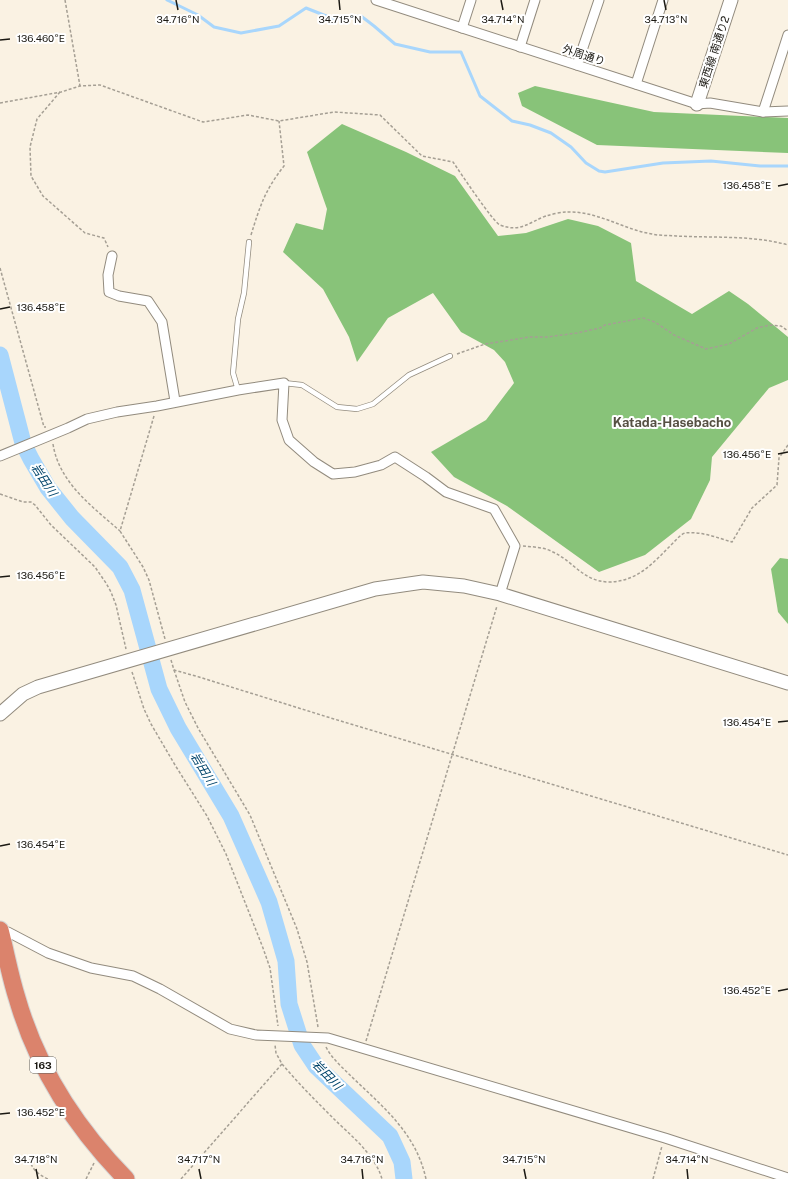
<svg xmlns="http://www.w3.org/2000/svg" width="788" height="1179" font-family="'Public Sans','Noto Sans JP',sans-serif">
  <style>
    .forest { fill: #88c379 }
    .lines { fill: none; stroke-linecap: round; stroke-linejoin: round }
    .stream { stroke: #a8d6fc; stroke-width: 3 }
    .river { stroke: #a8d6fc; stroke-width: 17 }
    .lane-casing { stroke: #928b7e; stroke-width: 6 }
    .street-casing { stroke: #928b7e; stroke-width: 11 }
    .secondary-casing { stroke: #928b7e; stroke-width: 15 }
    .highway-casing { stroke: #d6d6d5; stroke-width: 19 }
    .path { stroke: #a59f94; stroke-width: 1.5; stroke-dasharray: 3 2; stroke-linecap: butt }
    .lane { stroke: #fff; stroke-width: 4.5 }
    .street { stroke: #fff; stroke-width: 9 }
    .secondary { stroke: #fff; stroke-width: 13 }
    .highway { stroke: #db836c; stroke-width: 17 }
    .ticks { fill: none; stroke: #1b1913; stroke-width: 1.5 }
    .labels { text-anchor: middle; stroke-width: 4; stroke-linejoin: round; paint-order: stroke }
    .shield { fill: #fff; stroke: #5f5e5a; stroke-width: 1 }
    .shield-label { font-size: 10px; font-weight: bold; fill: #1b1913 }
    .street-label { font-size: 11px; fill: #1b1913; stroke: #fff }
    .water-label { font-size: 12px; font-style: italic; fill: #01446b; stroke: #fff }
    .quarter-label { font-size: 13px; font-weight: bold; fill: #565043; stroke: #fff }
    .ticks-label { font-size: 10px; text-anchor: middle; fill: #1b1913; stroke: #fff; stroke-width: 4; stroke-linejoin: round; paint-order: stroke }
  </style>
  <rect width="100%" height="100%" fill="#faf2e3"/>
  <g class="forest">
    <path d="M 535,86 L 654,112 L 788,118 L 788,153 L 597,145 L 522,106 L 518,93 Z"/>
    <path d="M 342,124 L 406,152 L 455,176 L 498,236 L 526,233 L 568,219 L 598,226 L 631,243 L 636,281 L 692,314 L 729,291 L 748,304 L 788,337 L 788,380 L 769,388 L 712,457 L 710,480 L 691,519 L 645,555 L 599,572 L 507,506 L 454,477 L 431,452 L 486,420 L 514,383 L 505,362 L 494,350 L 461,332 L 433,293 L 388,318 L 357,362 L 349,337 L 323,289 L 283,252 L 296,223 L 323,230 L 327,209 L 307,152 Z"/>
    <path d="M 780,558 L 788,559 L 788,624 L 778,612 L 771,569 Z"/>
  </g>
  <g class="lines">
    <path class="stream" d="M 167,0 L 198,15 L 214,27 L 241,33 L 279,26 L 306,8 L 334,19 L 361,16 L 374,26 L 395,44 L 430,52 L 461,52 L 480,96 L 512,121 L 530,125 L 551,133 L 571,147 L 586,163 L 599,171 L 605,172 L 663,163 L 711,161 L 760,166 L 788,166"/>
    <path class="river" d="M 0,355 L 23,443 L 31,459 L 48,488 L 72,518 L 120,567 L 132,590 L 159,689 L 178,728 L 231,816 L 269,902 L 286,961 L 289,1004 L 302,1045 L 316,1066 L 390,1136 L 402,1162 L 404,1179"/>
    <g class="lane-casing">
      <g id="lane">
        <path d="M 284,383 L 302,385 L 337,407 L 357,409 L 373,404 L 409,375 L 450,356"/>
        <path d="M 238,390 L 233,373 L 238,319 L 244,293 L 249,242"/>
      </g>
    </g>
    <g class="street-casing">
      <g id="street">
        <path d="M 376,0 L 697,104 L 710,103 L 763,112 L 788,111"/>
        <path d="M 462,28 L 471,0"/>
        <path d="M 520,47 L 535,0"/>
        <path d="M 577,65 L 599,0"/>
        <path d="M 636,84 L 663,0"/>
        <path d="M 763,112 L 788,35"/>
        <path d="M 112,256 L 108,275 L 109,292 L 119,296 L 148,301 L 162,322 L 175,401"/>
        <path d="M 0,456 L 68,428 L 87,419 L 117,412 L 157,406 L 238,390 L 284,383 L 282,420 L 289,440 L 314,462 L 333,474 L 355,472 L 381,465 L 395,457 L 426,477 L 446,492 L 494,509 L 515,546 L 500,594"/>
        <path d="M 1,932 L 8,932 L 48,953 L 91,968 L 133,976 L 160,989 L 230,1029 L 256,1035 L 328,1038 L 665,1138 L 788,1178"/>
      </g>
    </g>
    <g class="secondary-casing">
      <g id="secondary">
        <path d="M 697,104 L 731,0"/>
        <path d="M 0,714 L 23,694 L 38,687 L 375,589 L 423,582 L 464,586 L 500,594 L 788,683"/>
      </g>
    </g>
    <g class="highway-casing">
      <path id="highway" d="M 0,930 C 6,953 10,976 17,998 C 37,1068 76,1128 126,1179"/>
    </g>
    <g class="path">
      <path d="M 65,0 L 80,86"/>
      <path d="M 60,92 L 37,119 L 30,147 L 31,176 L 43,196 L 85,233 L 104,238 L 108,247"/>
      <path d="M 0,103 L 61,92 L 80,86 L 100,85 L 203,122 L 248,115 L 279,121 L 334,112 L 380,115 L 422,156 L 453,162 C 460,172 493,222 500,225 C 521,233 529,222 546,216 C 552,214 561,212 567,212 C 598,211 622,229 652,234 C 660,236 668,235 676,236 C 713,238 752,235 788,245"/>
      <path d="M 251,235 C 260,206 265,190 284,166 L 279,121"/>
      <path d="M 0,268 L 44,427 L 46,427"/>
      <path d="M 457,354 L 485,344 L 530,337 L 547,337 L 577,333 L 600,328 L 605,325 L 643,318 L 655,322 L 674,335 L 706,349 L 729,344 L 757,328 L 770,325 L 781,326 L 788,331"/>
      <path d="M 154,416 L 120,531 L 143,567 L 149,580 L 165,639"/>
      <path d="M 53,444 C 59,483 93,507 120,531"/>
      <path d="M 0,494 L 23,502 L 31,502 L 35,505 L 51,525 L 95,567 L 106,583 L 111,592 L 116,605 L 126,649"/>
      <path d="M 523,546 C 533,547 544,547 553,552 C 574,562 583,581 608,582 C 638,582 654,562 673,543 C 677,539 681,534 685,533 C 701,531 718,538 732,542 L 752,508 L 777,485 L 779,458 L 788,445"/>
      <path d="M 171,660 L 174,670 L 199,677 L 334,719 L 788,855"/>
      <path d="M 174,670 L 185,702 L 198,728 L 250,815 L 297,929 L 307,962 L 318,1027"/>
      <path d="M 132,672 L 144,709 L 151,724 L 175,765 L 207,816 L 226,854 L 263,948 L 270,968 L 278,1026"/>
      <path d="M 366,1041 L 497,606"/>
      <path d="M 326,1047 C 332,1059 343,1068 352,1077 C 384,1108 416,1133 426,1179"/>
      <path d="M 282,1064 C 298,1083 315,1100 333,1118 C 350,1135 375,1154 382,1179"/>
      <path d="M 30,1159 C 31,1169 39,1175 48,1179"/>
      <path d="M 86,1179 L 94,1163"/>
      <path d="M 181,1179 L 282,1064 L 276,1053 L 275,1045"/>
      <path d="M 653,1179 L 662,1146"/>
    </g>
    <use href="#lane" class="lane"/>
    <use href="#street" class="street"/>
    <use href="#secondary" class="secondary"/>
    <use href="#highway" class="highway"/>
  </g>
  <path class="ticks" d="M 176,0 L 178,10M 339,0 L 340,10M 501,0 L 503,10M 664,0 L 666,10M 0,40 L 10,39M 778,186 L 788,184M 0,309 L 10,307M 778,454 L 788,452M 0,577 L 10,576M 778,722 L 788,721M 0,846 L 10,844M 778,991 L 788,989M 0,1114 L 10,1113M 36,1169 L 38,1179M 199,1169 L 201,1179M 362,1169 L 363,1179M 524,1169 L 526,1179M 687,1169 L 688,1179"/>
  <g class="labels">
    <rect class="shield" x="30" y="1057" width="26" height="16" rx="3"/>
    <g class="shield-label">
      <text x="43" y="1069">163</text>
    </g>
    <g class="street-label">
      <text transform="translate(714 52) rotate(-72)" y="4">東西線 南通り2</text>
      <text transform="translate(584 55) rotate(18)" y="4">外周通り</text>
    </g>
    <g class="water-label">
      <text transform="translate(44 480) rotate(57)" y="4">岩田川</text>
      <text transform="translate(203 769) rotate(59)" y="4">岩田川</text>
      <text transform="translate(327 1075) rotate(46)" y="4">岩田川</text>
    </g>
    <g class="quarter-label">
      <text x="672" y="427">Katada-Hasebacho</text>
    </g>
  </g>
  <g class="ticks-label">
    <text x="666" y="23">34.713°N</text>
    <text x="178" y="23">34.716°N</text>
    <text x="340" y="23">34.715°N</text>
    <text x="503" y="23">34.714°N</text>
    <text x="41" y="42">136.460°E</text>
    <text x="747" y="189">136.458°E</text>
    <text x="41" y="311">136.458°E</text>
    <text x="747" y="458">136.456°E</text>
    <text x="41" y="579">136.456°E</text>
    <text x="747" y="726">136.454°E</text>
    <text x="41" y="848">136.454°E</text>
    <text x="747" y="994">136.452°E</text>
    <text x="41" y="1116">136.452°E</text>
    <text x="36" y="1163">34.718°N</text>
    <text x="199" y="1163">34.717°N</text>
    <text x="362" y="1163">34.716°N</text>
    <text x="524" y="1163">34.715°N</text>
    <text x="687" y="1163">34.714°N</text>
  </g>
</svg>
